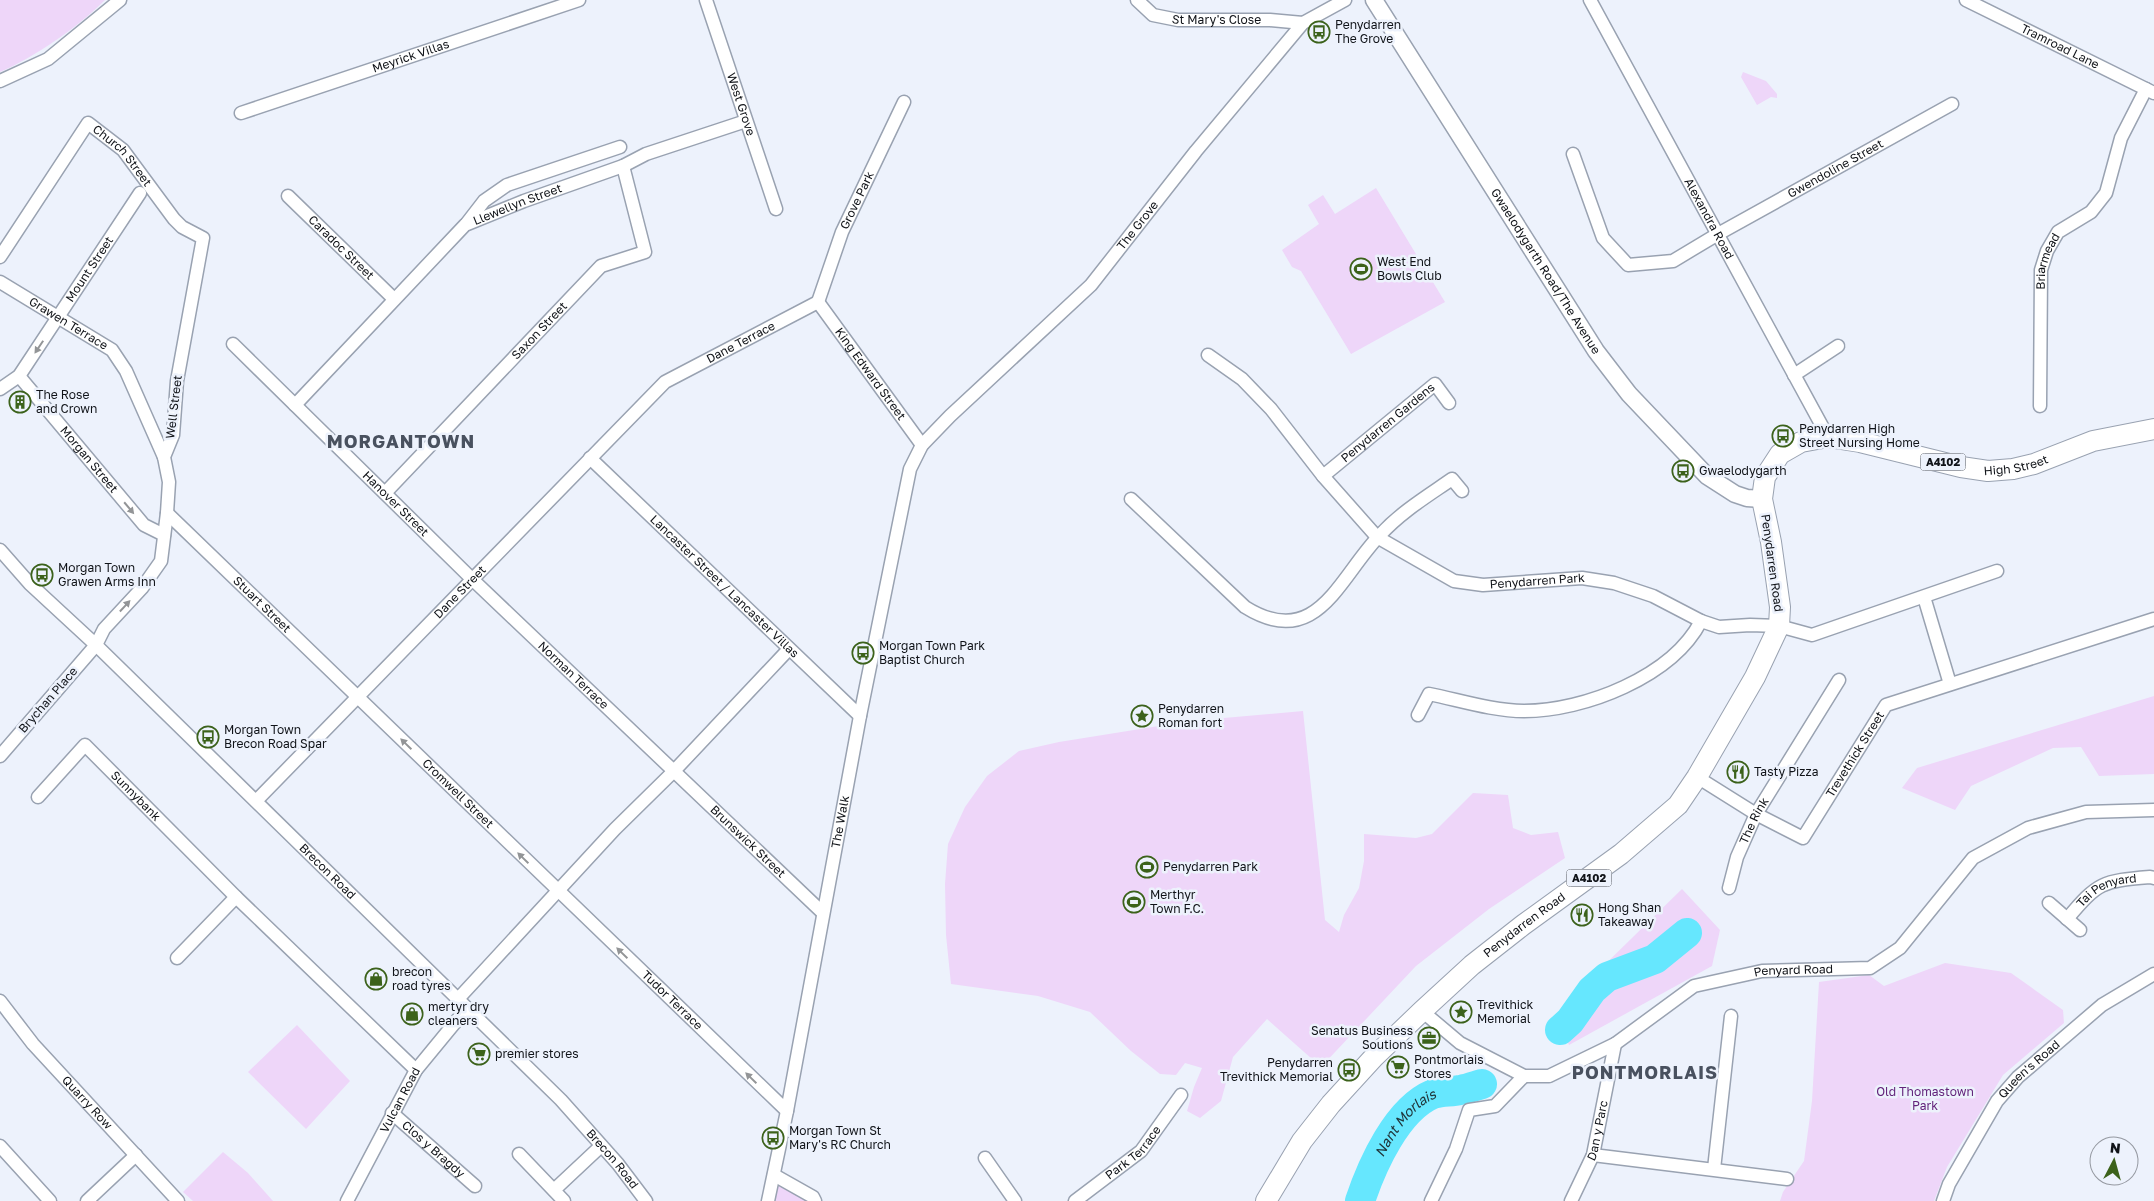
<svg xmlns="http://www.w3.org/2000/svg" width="2154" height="1201" font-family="'Golos Text',sans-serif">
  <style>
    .green { fill: #eed6f9 }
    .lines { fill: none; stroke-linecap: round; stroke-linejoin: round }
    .river { stroke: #66e7fe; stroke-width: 30 }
    .minor-casing { stroke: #99a2b1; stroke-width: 15 }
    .tertiary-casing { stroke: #99a2b1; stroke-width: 19 }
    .primary-casing { stroke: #99a2b1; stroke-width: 22 }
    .minor { stroke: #fff; stroke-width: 12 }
    .tertiary { stroke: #fff; stroke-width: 16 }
    .primary { stroke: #fff; stroke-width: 20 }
    .oneway { fill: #939597 }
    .labels { text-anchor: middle; stroke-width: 5; stroke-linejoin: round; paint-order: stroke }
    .shield { fill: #edf2fc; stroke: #52565c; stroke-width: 1 }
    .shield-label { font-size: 11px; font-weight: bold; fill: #101318 }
    .street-label { font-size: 12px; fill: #101318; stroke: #edf2fc }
    .poi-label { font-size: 12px; fill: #101318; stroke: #edf2fc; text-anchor: start }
    .park-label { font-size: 12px; fill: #63247b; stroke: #edf2fc }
    .water-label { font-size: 14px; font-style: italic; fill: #20363b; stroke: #edf2fc }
    .district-label { font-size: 18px; font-weight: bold; letter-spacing: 1px; fill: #49515f; stroke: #edf2fc }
  </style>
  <rect width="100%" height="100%" fill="#edf2fc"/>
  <g class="green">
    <path d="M 0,0 L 105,0 C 78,27 35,57 0,72 Z"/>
    <path d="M 1743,72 L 1766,81 L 1777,94 L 1777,98 L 1771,97 L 1757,105 L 1741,77 Z"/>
    <path d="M 1376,188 L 1445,302 L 1351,354 L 1301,271 L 1292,267 L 1282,250 L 1319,224 L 1308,205 L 1323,195 L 1335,214 Z"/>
    <path d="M 2154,696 L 2154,774 L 2099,776 L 2081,747 L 2053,748 L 1971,786 L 1955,810 L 1902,788 L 1917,768 Z"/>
    <path d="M 1303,711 L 1325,920 L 1339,932 L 1344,915 L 1359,888 L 1364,861 L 1364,834 L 1416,838 L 1432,834 L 1473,793 L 1508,795 L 1513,828 L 1531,835 L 1558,832 L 1565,858 L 1489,909 L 1416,966 L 1321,1067 L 1267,1019 L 1233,1057 L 1221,1101 L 1200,1118 L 1187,1111 L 1194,1087 L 1202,1068 L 1185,1063 L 1176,1075 L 1160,1074 L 1131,1051 L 1090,1012 L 1038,996 L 951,984 L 946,935 L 945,884 L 948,844 L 965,807 L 987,776 L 1019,751 L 1059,742 L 1190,721 Z"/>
    <path d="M 1682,889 L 1720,930 L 1712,966 L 1569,1045 L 1562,1028 L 1582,987 Z"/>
    <path d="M 1945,963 L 2011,973 L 2063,1010 L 2064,1023 L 2003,1075 L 1947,1167 L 1934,1201 L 1780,1201 L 1783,1192 L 1804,1161 L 1812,1101 L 1819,982 L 1869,975 L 1884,986 Z"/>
    <path d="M 297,1025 L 350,1081 L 306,1129 L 248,1072 Z"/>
    <path d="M 223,1152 L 248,1173 L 273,1201 L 193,1201 L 183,1192 Z"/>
    <path d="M 777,1184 L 810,1201 L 773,1201 Z"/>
  </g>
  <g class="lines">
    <g class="river">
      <path d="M 1560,1030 L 1570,1021 L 1592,990 L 1607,977 L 1655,959 L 1687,933"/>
      <path id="s1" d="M 1360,1201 C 1372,1165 1397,1109 1433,1094 C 1441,1091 1451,1092 1460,1090 C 1467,1089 1475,1086 1482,1084"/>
    </g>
    <g class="minor-casing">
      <g id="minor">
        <path id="s2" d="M 706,0 L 776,209"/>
        <path id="s3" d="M 1137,0 L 1153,15 L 1178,20 L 1270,20 L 1303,23"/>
        <path id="s4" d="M 1590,0 L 1828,437"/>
        <path id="s5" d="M 1966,0 L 2154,93"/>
        <path d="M 0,81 L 48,59 L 120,0"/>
        <path id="s6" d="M 241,113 L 579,0"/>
        <path id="s7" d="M 1573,154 L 1603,238 L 1628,265 L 1673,261 L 1718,234 L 1952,104"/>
        <path id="s8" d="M 288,196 L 394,299"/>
        <path d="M 467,223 L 484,201 L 507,185 L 620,147"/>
        <path id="s9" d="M 0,257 L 88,123 L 123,150 L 174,219 L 182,227 L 203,238 L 177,381 L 173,435 L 164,457 L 169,482 L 167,513 L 161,561 L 142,588 L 104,629 L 96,645 L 0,756"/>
        <path id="s10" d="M 0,282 L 112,350 L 126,371 L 164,457"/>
        <path id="s11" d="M 818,302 L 842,232 L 904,102"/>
        <path id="s12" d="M 818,302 L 922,445"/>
        <path id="s13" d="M 233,344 L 472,579 L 823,913"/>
        <path id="s14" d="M 1208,355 L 1242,379 L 1271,409 L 1323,476 L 1377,537 L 1454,581 L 1483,585 L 1582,578 L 1614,583 L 1653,596 L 1701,621 L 1719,627 L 1750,625 L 1779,626 L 1812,635 L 1997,571"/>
        <path d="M 1794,375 L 1838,346"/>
        <path id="s15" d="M 19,376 L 144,525 L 164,535"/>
        <path id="s16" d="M 0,389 L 19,376 L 140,193"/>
        <path id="s17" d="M 295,405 L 465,225 L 524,201 L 623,166 L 646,154 L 746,121"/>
        <path id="s18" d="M 2040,406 L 2041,270 L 2047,251 L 2058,232 L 2091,212 L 2106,193 L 2121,138 L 2146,89"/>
        <path id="s19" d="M 590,458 L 860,716"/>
        <path id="s20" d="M 1323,476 L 1435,384 L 1449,403"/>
        <path id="s21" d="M 385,493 L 601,266 L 645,252 L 623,166"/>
        <path d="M 1131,499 L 1245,607 C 1317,652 1339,577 1380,535 C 1401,512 1426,497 1452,479 L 1462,491"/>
        <path id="s22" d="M 167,513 L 787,1111"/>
        <path id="s23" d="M 0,550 L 30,584 L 96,645 L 561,1100 L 618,1164 L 646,1201"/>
        <path d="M 1924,597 L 1950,684"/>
        <path d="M 1418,715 L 1429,694 C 1459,700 1493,711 1524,711 C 1584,711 1672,677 1701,621"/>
        <path id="s24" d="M 1697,777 L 1756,814 L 1803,838 L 1886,705 L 2154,619"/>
        <path id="s25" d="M 38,797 L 85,745 L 236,897 L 416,1070"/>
        <path id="s26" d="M 256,801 L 665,382 L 818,302"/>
        <path id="s27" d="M 1729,888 L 1737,857 L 1756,814 L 1839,680"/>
        <path d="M 2049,903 L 2080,930"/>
        <path id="s28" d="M 2067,919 C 2098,882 2102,881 2150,877 L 2154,878"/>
        <path d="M 177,958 L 236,897"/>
        <path d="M 458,999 L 615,829 L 674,771 L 789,649"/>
        <path id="s29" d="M 0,1001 L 33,1044 L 178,1201"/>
        <path id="s30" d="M 1422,1011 L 1460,1043 L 1524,1076 L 1549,1076 L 1615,1044 L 1694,986 L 1762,971 L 1870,968 L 1900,948 L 1973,858 L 2028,828 L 2086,812 L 2154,810"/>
        <path id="s31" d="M 392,1113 L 475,1186"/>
        <path d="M 0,1146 L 50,1201"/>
        <path d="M 519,1154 L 564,1201"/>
        <path d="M 1593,1155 L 1787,1179"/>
        <path d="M 985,1158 L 1015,1201"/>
        <path d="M 1714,1169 L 1731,1016"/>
        <path d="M 774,1175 L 813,1197 L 815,1201"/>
        <path d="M 554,1190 L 601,1146"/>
        <path d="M 87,1201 L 136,1155"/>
        <path id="s32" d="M 347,1201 L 416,1070 L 467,1008"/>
        <path id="s33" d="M 768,1201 L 787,1111 L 860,716 L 910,469 L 922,445 L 950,416 L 1091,285 L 1196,151 L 1303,23 L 1345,0"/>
        <path id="s34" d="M 1075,1201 L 1141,1151 L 1181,1095"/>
        <path d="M 1431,1201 L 1456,1149 L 1469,1110 L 1495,1106 L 1524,1076"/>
        <path id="s35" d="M 1571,1201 L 1593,1155 L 1615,1044"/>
        <path id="s36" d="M 1943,1201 L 1949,1184 L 1997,1101 L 2018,1077 L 2102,1005 L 2154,974"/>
      </g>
    </g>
    <g class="tertiary-casing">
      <g id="tertiary">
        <path id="s37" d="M 1374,0 L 1596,351 L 1629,394 L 1707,476 L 1735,494 L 1747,498 L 1762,499"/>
      </g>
    </g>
    <g class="primary-casing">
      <g id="primary">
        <path id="s38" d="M 1266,1201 L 1302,1141 L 1331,1104 L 1374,1057 L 1422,1011 L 1472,965 L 1523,925 L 1621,854 L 1678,805 L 1697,777 L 1755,677 L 1779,626 L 1780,607 L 1771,542 L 1762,499 L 1765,477 L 1780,454 L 1801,442 L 1828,437 L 1860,442 L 1961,467 L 1988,471 L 2013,469 L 2034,464 L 2093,441 L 2154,429"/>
      </g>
    </g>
    <use href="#minor" class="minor"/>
    <use href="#tertiary" class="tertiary"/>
    <use href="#primary" class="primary"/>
  </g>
  <defs><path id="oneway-solid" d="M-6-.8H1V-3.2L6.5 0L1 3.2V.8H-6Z" transform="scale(1.25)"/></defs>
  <g class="oneway">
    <use href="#oneway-solid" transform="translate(39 347) rotate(124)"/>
    <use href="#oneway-solid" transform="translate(129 508) rotate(50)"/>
    <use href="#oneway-solid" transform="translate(125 606) rotate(-47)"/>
    <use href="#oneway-solid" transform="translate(406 744) rotate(-136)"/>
    <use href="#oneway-solid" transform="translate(523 858) rotate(-136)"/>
    <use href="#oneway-solid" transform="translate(622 953) rotate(-136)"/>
    <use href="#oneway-solid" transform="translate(751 1078) rotate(-136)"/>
  </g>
  <defs>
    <g id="bus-ring" transform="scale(1.125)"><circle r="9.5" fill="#edf2fc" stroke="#3c621b" stroke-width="1.5"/><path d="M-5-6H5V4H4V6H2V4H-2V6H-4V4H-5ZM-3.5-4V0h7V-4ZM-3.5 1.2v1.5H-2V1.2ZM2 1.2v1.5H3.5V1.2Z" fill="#3c621b"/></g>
    <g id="stadium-ring" transform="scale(1.125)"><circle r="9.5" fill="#edf2fc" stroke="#3c621b" stroke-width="1.5"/><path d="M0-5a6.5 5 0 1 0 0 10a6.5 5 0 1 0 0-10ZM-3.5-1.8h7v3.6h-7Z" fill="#3c621b"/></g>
    <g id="building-ring" transform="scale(1.125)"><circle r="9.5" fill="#edf2fc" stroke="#3c621b" stroke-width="1.5"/><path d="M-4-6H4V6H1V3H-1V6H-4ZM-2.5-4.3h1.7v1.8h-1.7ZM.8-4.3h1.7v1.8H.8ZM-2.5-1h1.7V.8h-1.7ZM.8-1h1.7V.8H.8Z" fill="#3c621b"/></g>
    <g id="sight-ring" transform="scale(1.125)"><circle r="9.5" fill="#edf2fc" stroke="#3c621b" stroke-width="1.5"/><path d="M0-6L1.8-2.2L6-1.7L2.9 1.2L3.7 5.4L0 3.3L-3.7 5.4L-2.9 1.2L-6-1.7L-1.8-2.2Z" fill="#3c621b"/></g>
    <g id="restaurant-ring" transform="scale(1.125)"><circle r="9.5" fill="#edf2fc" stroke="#3c621b" stroke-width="1.5"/><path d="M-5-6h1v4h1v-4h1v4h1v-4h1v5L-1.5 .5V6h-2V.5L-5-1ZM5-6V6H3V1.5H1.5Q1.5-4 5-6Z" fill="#3c621b"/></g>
    <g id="shop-ring" transform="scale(1.125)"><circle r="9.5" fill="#edf2fc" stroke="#3c621b" stroke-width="1.5"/><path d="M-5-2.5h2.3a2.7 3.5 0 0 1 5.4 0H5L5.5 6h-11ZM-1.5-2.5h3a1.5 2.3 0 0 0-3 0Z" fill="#3c621b"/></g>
    <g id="office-ring" transform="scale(1.125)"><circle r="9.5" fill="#edf2fc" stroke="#3c621b" stroke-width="1.5"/><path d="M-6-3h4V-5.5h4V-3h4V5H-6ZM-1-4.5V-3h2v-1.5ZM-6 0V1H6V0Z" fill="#3c621b"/></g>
    <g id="supermarket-ring" transform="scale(1.125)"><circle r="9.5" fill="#edf2fc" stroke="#3c621b" stroke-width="1.5"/><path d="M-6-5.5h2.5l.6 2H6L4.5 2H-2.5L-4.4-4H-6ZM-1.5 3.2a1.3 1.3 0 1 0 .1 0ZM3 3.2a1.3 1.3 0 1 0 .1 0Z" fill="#3c621b"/></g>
  </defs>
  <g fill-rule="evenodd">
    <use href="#bus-ring" x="1319" y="32"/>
    <use href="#stadium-ring" x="1361" y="269"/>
    <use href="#building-ring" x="20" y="402"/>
    <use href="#bus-ring" x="1783" y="436"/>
    <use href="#bus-ring" x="1683" y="471"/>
    <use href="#bus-ring" x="42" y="575"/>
    <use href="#bus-ring" x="863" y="653"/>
    <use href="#sight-ring" x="1142" y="716"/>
    <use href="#bus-ring" x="208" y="737"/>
    <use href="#restaurant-ring" x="1738" y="772"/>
    <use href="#stadium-ring" x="1147" y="867"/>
    <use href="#stadium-ring" x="1134" y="902"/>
    <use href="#restaurant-ring" x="1582" y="915"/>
    <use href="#shop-ring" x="376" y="979"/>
    <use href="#sight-ring" x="1461" y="1012"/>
    <use href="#shop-ring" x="412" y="1014"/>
    <use href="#office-ring" x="1429" y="1038"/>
    <use href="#supermarket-ring" x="479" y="1054"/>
    <use href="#supermarket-ring" x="1398" y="1067"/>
    <use href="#bus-ring" x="1349" y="1070"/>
    <use href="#bus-ring" x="773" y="1138"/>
  </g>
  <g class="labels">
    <g class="shield">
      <rect x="1920.5" y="453.5" width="45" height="17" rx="4"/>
      <rect x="1566.5" y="869.5" width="45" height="17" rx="4"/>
    </g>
    <g class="shield-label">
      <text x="1943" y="466">A4102</text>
      <text x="1589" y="882">A4102</text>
    </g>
    <g class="street-label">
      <text dy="4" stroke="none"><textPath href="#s3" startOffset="86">St Mary's Close</textPath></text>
      <text dy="4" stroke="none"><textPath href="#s5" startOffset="105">Tramroad Lane</textPath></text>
      <text dy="4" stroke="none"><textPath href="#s6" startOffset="179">Meyrick Villas</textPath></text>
      <text dy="4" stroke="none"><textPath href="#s2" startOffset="110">West Grove</textPath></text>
      <text dy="4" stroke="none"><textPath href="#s9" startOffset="208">Church Street</textPath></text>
      <text dy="4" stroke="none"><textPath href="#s7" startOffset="358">Gwendoline Street</textPath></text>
      <text dy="4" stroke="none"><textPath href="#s11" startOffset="109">Grove Park</textPath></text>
      <text dy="4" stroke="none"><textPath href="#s17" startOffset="304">Llewellyn Street</textPath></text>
      <text dy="4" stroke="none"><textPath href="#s4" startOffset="249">Alexandra Road</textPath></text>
      <text dy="4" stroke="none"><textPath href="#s33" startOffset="1081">The Grove</textPath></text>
      <text dy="4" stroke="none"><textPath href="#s8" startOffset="74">Caradoc Street</textPath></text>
      <text dy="4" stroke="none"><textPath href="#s18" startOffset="146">Briarmead</textPath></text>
      <text dy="4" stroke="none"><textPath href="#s16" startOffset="151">Mount Street</textPath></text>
      <text dy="4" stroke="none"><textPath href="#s37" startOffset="321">Gwaelodygarth Road/The Avenue</textPath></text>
      <text dy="4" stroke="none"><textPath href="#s10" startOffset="80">Grawen Terrace</textPath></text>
      <text dy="4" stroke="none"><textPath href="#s21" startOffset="224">Saxon Street</textPath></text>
      <text dy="4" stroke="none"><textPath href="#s26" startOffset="671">Dane Terrace</textPath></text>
      <text dy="4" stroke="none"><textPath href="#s12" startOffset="89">King Edward Street</textPath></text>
      <text transform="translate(174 407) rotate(-83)" y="4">Well Street</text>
      <text dy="4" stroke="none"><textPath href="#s20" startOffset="84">Penydarren Gardens</textPath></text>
      <text dy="4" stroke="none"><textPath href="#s15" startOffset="109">Morgan Street</textPath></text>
      <text dy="4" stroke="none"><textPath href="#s38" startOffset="1204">High Street</textPath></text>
      <text dy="4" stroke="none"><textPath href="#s13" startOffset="228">Hanover Street</textPath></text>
      <text transform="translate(1772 563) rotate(82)" y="4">Penydarren Road</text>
      <text dy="4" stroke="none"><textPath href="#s14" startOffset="422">Penydarren Park</textPath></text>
      <text dy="4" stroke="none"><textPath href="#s19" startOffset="186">Lancaster Street / Lancaster Villas</textPath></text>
      <text dy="4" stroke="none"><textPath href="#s26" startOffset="292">Dane Street</textPath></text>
      <text dy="4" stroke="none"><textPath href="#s22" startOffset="132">Stuart Street</textPath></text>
      <text dy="4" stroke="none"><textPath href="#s13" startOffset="475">Norman Terrace</textPath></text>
      <text transform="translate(48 700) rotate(-49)" y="4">Brychan Place</text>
      <text dy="4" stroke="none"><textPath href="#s24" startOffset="221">Trevethick Street</textPath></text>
      <text dy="4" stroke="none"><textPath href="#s22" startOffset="404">Cromwell Street</textPath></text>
      <text dy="4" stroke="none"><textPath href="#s25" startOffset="142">Sunnybank</textPath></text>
      <text dy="4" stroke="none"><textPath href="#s27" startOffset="72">The Rink</textPath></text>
      <text dy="4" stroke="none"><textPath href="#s33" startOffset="386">The Walk</textPath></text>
      <text dy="4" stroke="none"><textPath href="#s13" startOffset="716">Brunswick Street</textPath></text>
      <text dy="4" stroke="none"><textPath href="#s23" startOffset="459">Brecon Road</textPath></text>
      <text dy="4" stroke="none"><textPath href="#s28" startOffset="51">Tai Penyard</textPath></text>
      <text dy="4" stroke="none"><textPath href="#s38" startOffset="381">Penydarren Road</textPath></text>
      <text dy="4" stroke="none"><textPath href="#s30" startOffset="419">Penyard Road</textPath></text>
      <text dy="4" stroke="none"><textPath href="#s22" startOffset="702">Tudor Terrace</textPath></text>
      <text dy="4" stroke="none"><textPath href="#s36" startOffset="159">Queen's Road</textPath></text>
      <text dy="4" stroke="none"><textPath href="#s32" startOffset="114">Vulcan Road</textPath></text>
      <text dy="4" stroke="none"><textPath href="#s29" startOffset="134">Quarry Row</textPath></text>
      <text dy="4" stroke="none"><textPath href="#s35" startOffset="76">Dan y Parc</textPath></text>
      <text dy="4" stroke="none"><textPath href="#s31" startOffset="55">Clos y Bragdy</textPath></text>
      <text dy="4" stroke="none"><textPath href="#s34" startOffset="76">Park Terrace</textPath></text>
      <text dy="4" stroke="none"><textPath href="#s23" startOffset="864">Brecon Road</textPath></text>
    </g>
    <g class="poi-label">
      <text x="1335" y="29">Penydarren<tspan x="1335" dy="14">The Grove</tspan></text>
      <text x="1377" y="266">West End<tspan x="1377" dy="14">Bowls Club</tspan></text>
      <text x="36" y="399">The Rose<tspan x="36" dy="14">and Crown</tspan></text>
      <text x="1799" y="433">Penydarren High<tspan x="1799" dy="14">Street Nursing Home</tspan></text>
      <text x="1699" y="475">Gwaelodygarth</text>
      <text x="58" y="572">Morgan Town<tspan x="58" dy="14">Grawen Arms Inn</tspan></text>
      <text x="879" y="650">Morgan Town Park<tspan x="879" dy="14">Baptist Church</tspan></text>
      <text x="1158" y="713">Penydarren<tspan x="1158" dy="14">Roman fort</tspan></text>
      <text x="224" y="734">Morgan Town<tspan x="224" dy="14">Brecon Road Spar</tspan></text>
      <text x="1754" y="776">Tasty Pizza</text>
      <text x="1163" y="871">Penydarren Park</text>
      <text x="1150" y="899">Merthyr<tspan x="1150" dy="14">Town F.C.</tspan></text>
      <text x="1598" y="912">Hong Shan<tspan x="1598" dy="14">Takeaway</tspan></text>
      <text x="392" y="976">brecon<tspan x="392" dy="14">road tyres</tspan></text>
      <text x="1477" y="1009">Trevithick<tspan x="1477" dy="14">Memorial</tspan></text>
      <text x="428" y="1011">mertyr dry<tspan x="428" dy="14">cleaners</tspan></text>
      <text x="1413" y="1035" text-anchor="end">Senatus Business<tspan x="1413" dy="14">Soutions</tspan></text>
      <text x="495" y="1058">premier stores</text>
      <text x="1414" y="1064">Pontmorlais<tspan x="1414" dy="14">Stores</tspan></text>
      <text x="1333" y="1067" text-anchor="end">Penydarren<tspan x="1333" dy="14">Trevithick Memorial</tspan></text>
      <text x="789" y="1135">Morgan Town St<tspan x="789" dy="14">Mary's RC Church</tspan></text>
    </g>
    <g class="park-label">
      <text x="1925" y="1096">Old Thomastown<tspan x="1925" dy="14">Park</tspan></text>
    </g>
    <g class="water-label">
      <text dy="5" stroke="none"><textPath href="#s1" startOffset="92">Nant Morlais</textPath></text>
    </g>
    <g class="district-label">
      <text x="401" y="448">MORGANTOWN</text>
      <text x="1645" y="1079">PONTMORLAIS</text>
    </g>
  </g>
  <g transform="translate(2114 1161) rotate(6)"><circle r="24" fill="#edf2fc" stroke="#9599a1"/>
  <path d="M0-4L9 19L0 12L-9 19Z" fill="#3c621b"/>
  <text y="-8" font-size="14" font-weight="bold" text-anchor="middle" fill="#101318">N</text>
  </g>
</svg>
